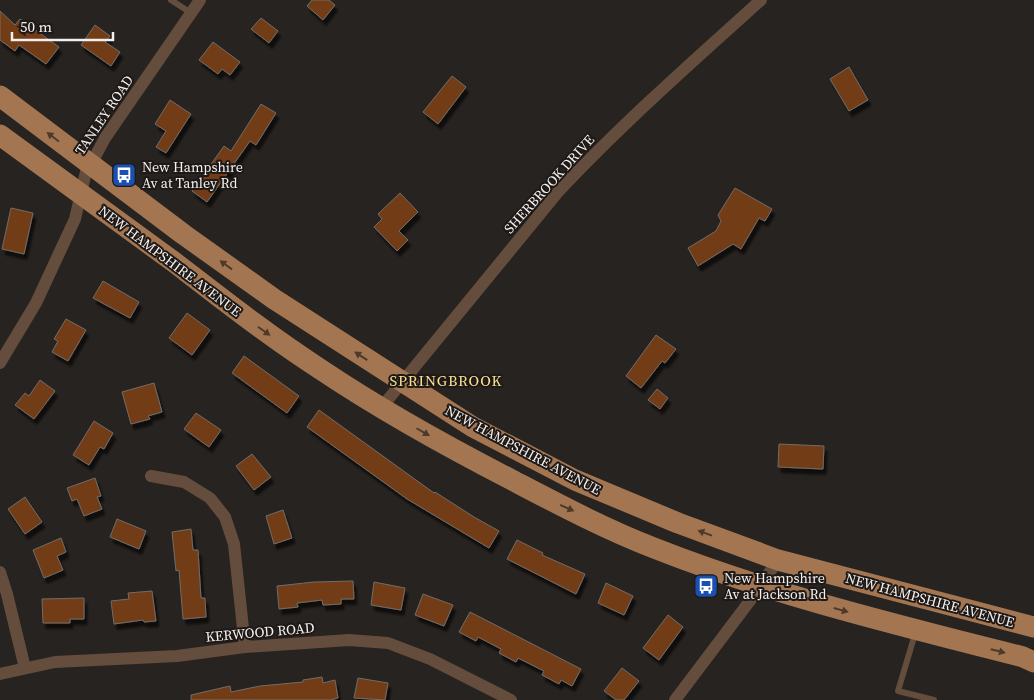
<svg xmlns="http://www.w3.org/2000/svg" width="1034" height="700" font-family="'Source Serif 4',serif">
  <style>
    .building { fill: #723e16; stroke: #716c69; filter: url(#shadow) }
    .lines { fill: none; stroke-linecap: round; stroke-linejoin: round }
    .service { stroke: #644d3c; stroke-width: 6 }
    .minor { stroke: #644d3c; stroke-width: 12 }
    .primary { stroke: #a37651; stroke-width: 21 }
    .oneway { fill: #4d3a2b }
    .labels { text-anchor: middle; stroke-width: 4; stroke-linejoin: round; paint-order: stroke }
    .street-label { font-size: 14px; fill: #f3f0ee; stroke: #1e1917 }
    .poi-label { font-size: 14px; fill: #f3f0ee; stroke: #1e1917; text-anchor: start }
    .neighbourhood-label { font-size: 15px; letter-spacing: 1px; fill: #f9e295; stroke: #1e1917 }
  </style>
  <defs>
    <filter id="shadow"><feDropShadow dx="3" dy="5.5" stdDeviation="1" flood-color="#0009"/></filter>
  </defs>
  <rect width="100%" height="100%" fill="#272320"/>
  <g class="building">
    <path d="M 312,0 L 329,0 L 335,5 L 323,20 L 307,6 Z"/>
    <path d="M 0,11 L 15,25 L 20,19 L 59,47 L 46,64 L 19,45 L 15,51 L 0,40 Z"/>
    <path d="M 261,18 L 278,31 L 269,43 L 251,29 Z"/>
    <path d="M 95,25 L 110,36 L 105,42 L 120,52 L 111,66 L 81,45 Z"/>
    <path d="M 213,42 L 240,62 L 230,75 L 222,69 L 218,74 L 199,60 Z"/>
    <path d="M 849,67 L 868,100 L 849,111 L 830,79 Z"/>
    <path d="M 452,76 L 466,87 L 438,124 L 423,112 Z"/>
    <path d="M 170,100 L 191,114 L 166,153 L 156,147 L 166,131 L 155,124 Z"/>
    <path d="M 261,104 L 276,113 L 256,145 L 250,141 L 207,202 L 192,191 L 224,146 L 231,151 Z"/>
    <path d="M 735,188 L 772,209 L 765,221 L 759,218 L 741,249 L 733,244 L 698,266 L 688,248 L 716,231 L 721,221 L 718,215 Z"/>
    <path d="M 400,193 L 418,212 L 399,231 L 408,240 L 397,251 L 374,227 L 382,219 L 378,214 Z"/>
    <path d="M 11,208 L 33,213 L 24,254 L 2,249 Z"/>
    <path d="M 103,281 L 139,302 L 130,318 L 93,298 Z"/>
    <path d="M 187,313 L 210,330 L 192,355 L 169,338 Z"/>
    <path d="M 66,319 L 86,330 L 68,361 L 52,352 L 58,341 L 54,339 Z"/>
    <path d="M 656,335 L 676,349 L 665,363 L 662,361 L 641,388 L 626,376 Z"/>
    <path d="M 244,356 L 299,396 L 287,413 L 232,373 Z"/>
    <path d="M 40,380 L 55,391 L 34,419 L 15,405 L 25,393 L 29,396 Z"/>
    <path d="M 154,383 L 162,412 L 148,416 L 150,419 L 131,424 L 122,392 Z"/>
    <path d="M 657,389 L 668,398 L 660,409 L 648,400 Z"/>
    <path d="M 319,410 L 434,493 L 435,492 L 474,517 L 499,531 L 489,548 L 407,499 L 307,427 Z"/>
    <path d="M 196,413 L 221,430 L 209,447 L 184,429 Z"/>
    <path d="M 94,421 L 113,433 L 104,449 L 100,447 L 89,465 L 73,455 Z"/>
    <path d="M 779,444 L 824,446 L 823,469 L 778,467 Z"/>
    <path d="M 252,454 L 271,477 L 254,490 L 236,466 Z"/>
    <path d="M 95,478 L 101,496 L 97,497 L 102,509 L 84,516 L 77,499 L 72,501 L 67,488 Z"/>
    <path d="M 25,497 L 42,522 L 25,534 L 8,509 Z"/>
    <path d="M 283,510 L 292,538 L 274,544 L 266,516 Z"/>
    <path d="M 117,519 L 146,531 L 139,549 L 110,537 Z"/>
    <path d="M 191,529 L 193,550 L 198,550 L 201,598 L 205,598 L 206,617 L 183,619 L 179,570 L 176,571 L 172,532 Z"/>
    <path d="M 61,538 L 66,552 L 57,556 L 63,570 L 44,578 L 33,550 Z"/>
    <path d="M 517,540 L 543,553 L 542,555 L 585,574 L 576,594 L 507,559 Z"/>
    <path d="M 353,581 L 354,599 L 341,599 L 341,604 L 323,605 L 322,600 L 297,603 L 298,607 L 279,609 L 277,586 L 314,582 Z"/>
    <path d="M 374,582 L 405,588 L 401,610 L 371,605 Z"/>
    <path d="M 606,583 L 633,596 L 624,615 L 598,603 Z"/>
    <path d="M 152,591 L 156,621 L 144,622 L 143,620 L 114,624 L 111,601 L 129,599 L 128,593 Z"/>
    <path d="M 423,594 L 453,605 L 444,626 L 415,615 Z"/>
    <path d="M 84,598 L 84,619 L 70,619 L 70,623 L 43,623 L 42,599 Z"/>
    <path d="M 470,612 L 581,669 L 572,686 L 561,680 L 559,684 L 542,675 L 544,671 L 518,658 L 516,662 L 499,653 L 501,649 L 478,637 L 476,641 L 459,632 Z"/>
    <path d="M 668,615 L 683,627 L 659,660 L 643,648 Z"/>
    <path d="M 622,668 L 639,681 L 624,700 L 616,700 L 604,691 Z"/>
    <path d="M 322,677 L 323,683 L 335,680 L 338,698 L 330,700 L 191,700 L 191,695 L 230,686 L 231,692 L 260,686 L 303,682 L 303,680 Z"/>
    <path d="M 358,678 L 388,683 L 385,700 L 354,698 Z"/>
  </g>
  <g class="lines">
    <g class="service">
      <path d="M 171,0 L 191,13"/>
      <path d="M 915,634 L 898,691 L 934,700"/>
    </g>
    <g class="minor">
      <path d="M 0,363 L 36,303 L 75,219 L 88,163 L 96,155 L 105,138 L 200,0"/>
      <path d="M 381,408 L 558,192 C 622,124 692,62 761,0"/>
      <path d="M 151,476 L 184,482 L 210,498 L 225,517 L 234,544 L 245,647"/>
      <path d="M 0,572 L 7,594 L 25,668"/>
      <path d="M 0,674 L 55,662 L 177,656 L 245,647 L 349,640 L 388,643 L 430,659 L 511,700"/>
      <path d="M 675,700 L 749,602 L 778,560"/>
    </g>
    <g class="primary">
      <path d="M 0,96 L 183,234 L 274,299 L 473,427 L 575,480 L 678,523 L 778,560 L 1034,627"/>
      <path d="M 0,135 C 58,177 116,219 174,262 C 222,299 269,336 320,369 C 381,410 446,446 512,480 C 558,504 605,529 654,548 C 773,595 898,625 1023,657 L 1034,662"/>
    </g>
  </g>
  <defs><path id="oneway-solid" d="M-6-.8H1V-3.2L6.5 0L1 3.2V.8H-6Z" transform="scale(1.25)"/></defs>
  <g class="oneway">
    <use href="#oneway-solid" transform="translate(53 137) rotate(-143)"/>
    <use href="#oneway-solid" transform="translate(226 265) rotate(-144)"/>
    <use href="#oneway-solid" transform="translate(264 331) rotate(35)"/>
    <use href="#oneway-solid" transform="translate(361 356) rotate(-147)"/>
    <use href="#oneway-solid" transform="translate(423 432) rotate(30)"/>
    <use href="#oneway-solid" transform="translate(567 508) rotate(24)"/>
    <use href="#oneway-solid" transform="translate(705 533) rotate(-160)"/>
    <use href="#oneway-solid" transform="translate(841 610) rotate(16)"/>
    <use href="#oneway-solid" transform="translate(998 651) rotate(14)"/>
  </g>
  <defs>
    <g id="bus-square" transform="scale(1.25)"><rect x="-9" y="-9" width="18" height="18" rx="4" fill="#1a4fb4" stroke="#1e1917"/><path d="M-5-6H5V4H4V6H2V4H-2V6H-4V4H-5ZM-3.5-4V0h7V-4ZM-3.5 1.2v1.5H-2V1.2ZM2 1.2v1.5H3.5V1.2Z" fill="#fff"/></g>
  </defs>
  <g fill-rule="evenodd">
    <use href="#bus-square" x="124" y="175"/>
    <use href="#bus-square" x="706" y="586"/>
  </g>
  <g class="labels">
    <g class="street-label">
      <text transform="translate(104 115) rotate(-56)" y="5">TANLEY ROAD</text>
      <text transform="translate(549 184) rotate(-48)" y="5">SHERBROOK DRIVE</text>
      <text transform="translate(170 261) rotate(37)" y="5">NEW HAMPSHIRE AVENUE</text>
      <text transform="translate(523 450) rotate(28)" y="5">NEW HAMPSHIRE AVENUE</text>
      <text transform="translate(930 600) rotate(15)" y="5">NEW HAMPSHIRE AVENUE</text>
      <text transform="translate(260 632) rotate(-5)" y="5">KERWOOD ROAD</text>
    </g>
    <g class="poi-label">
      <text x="142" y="172">New Hampshire<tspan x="142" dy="16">Av at Tanley Rd</tspan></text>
      <text x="724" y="583">New Hampshire<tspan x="724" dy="16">Av at Jackson Rd</tspan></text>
    </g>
    <g class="neighbourhood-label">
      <text x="446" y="386">SPRINGBROOK</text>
    </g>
  </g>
  <path d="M12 32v8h101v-8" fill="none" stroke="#f3f0ee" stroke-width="2.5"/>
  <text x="20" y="32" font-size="15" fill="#f3f0ee" stroke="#1e1917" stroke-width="4" paint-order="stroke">50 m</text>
</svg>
